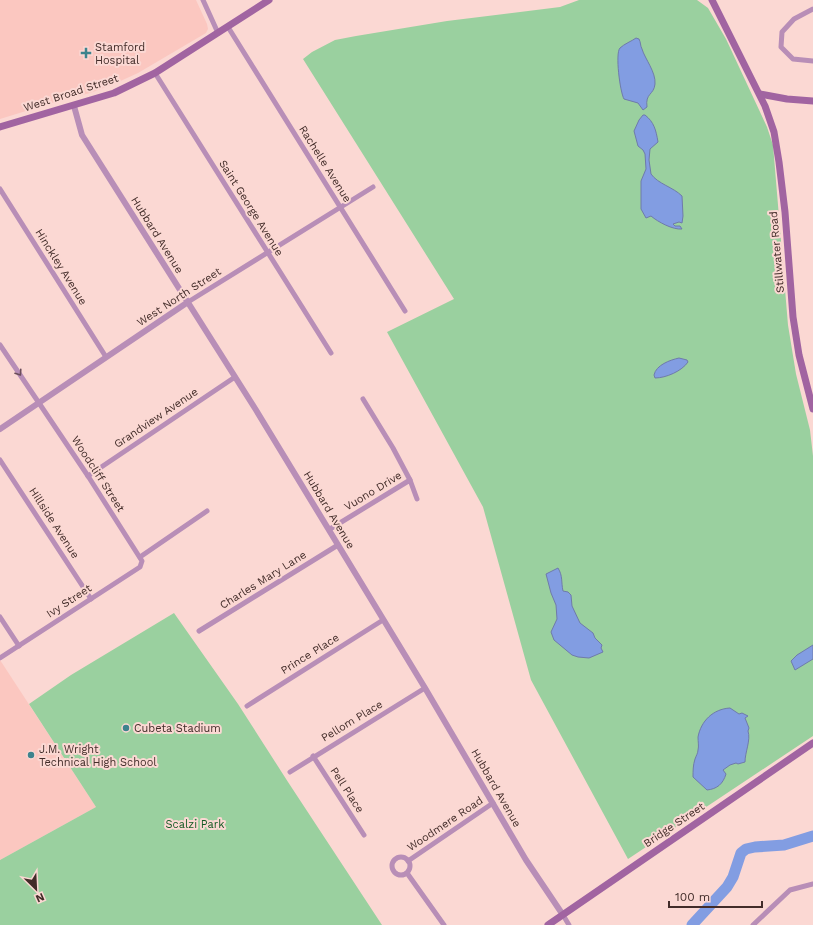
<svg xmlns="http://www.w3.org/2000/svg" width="813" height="925" viewBox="0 0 813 925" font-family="'Work Sans',sans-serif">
	<rect width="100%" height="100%" fill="#fbd8d3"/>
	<g fill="#fbc7c0">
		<polygon points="0,0 196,0 207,24 208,29 206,33 138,73 114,84 90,93 52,103 0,119"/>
		<polygon points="0,660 96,807 0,860"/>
	</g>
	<g fill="#9ad09f">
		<polygon points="579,0 697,0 708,8 726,39 767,127 773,145 788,325 796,374 810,430 813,456 813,736 628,859 531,680 483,507 387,332 454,299 303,59 312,52 335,40 356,36 447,21 560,7"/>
		<polygon points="174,613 238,704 288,782 382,925 0,925 0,860 96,807 29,704 71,675"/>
	</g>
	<g fill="#829de2" stroke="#6f7baa">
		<path d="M636 38 639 39C641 43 640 45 642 49 645 59 656 72 655 84 654 95 645 93 647 107L643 110 638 103 624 99C620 92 615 53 620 48 624 44 632 41 636 38Z"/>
		<path d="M643 115H645C654 122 656 130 658 142L650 149 649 160 651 174C658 184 673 187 682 196L683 216 682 223 679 222 673 224 675 226H680L682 229C673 230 658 222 651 216L646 218 641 209V181L646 169 645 154 643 150 638 146 634 131 639 120Z"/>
		<path d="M679 358 687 360 688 362C682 371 666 378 655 378L654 375C656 365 670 360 679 358Z"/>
		<path d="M558 568C563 576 561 582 563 591L568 592 571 595 572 606 580 623 593 633 595 638 602 645 601 648 603 652 589 658 578 657 572 655 554 640 551 632 557 619 556 605 551 593 546 574Z"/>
		<polygon points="813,645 813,659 795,670 791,661 797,655"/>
		<path d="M730 708 739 714 742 713 748 716 745 718 749 728 748 731C751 740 745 752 745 762L738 764 736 763 730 765 723 770 726 774C723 784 717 789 707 790L693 777C693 771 693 765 695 759 696 756 698 753 698 750 699 746 698 742 698 737 701 721 713 709 730 708Z"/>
	</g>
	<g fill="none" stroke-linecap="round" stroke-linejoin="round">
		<polyline stroke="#829de2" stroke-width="11" points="692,925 727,887 733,877 741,853 746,849 755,847 784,845 813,836"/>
		<g stroke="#b88eb7" stroke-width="5">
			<polyline points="203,0 218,33"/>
			<polyline points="813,9 794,19 782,32 781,47 793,59 813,61"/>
			<polyline points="228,27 405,311"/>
			<polyline points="155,73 331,353"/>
			<polyline points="0,189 106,357"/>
			<polyline points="188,302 373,187"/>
			<polyline points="0,345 88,476 142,561 140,567 0,658"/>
			<polyline points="363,399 393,448 410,480"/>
			<polyline points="0,460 91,599"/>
			<polyline points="88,476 235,377"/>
			<polyline points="330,529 410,480 417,499"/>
			<polyline points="140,557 207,511"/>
			<polyline points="0,617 19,646"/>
			<polyline points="199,631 338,545"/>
			<polyline points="247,706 383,620"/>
			<polyline points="313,756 364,835"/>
			<polyline points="290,772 425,688"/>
			<circle cx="401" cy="866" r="9"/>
			<polyline points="408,861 493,803"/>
			<polyline points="407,873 444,925"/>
			<polyline points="563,915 569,925"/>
			<polyline points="753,925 790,890 813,884"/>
		</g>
		<g stroke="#b88eb7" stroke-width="6">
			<polyline points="74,106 82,135 256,410 425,688 526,860 563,915"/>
			<polyline points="0,429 188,302"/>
		</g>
		<g stroke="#a164a1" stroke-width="7">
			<polyline points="712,0 765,106 774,132 779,162 785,212 793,317 799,355 813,409"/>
			<polyline points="760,94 787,99 813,101"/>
			<polyline points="0,127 114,93 155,73 269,0"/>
			<polyline points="548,925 813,743"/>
		</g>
	</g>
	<defs><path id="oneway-chevron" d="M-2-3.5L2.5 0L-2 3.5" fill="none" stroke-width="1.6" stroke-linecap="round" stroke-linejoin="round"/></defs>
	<use stroke="#6b4e5b" href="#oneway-chevron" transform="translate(19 373) rotate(56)"/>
	<g fill="#3d838d" stroke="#fbd8d3" stroke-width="1.5">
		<path d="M84 47h4v4h4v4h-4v4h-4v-4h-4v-4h4z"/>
		<circle cx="126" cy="728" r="4"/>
		<circle cx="31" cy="755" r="4"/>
	</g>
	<g text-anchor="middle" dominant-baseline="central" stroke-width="4" stroke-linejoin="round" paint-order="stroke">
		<g font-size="11" fill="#422c29" stroke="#fbd8d3" text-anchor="start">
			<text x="95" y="47">Stamford<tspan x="95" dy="13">Hospital</tspan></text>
			<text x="134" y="728">Cubeta Stadium</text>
			<text x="39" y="749">J.M. Wright<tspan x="39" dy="13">Technical High School</tspan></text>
		</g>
		<g font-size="11" fill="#422c29" stroke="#fbd8d3">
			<text transform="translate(71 93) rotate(-18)">West Broad Street</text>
			<text transform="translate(325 164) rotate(58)">Rachelle Avenue</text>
			<text transform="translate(251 208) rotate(58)">Saint George Avenue</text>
			<text transform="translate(157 235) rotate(58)">Hubbard Avenue</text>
			<text transform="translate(777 252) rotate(-95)">Stillwater Road</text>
			<text transform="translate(61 267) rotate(58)">Hinckley Avenue</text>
			<text transform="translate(179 297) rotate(-33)">West North Street</text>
			<text transform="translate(156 418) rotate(-34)">Grandview Avenue</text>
			<text transform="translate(98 474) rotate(57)">Woodcliff Street</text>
			<text transform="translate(373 491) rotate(-31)">Vuono Drive</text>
			<text transform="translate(329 510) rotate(59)">Hubbard Avenue</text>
			<text transform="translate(54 523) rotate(57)">Hillside Avenue</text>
			<text transform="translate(263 580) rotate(-32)">Charles Mary Lane</text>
			<text transform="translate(69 601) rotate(-33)">Ivy Street</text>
			<text transform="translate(310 654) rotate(-32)">Prince Place</text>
			<text transform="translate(352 721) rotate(-31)">Pellom Place</text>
			<text transform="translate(496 788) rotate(60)">Hubbard Avenue</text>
			<text transform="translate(347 790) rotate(57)">Pell Place</text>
			<text transform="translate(445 824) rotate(-34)">Woodmere Road</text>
			<text transform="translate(674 825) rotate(-34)">Bridge Street</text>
		</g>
		<g font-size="11" fill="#155b25" stroke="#fbd8d3">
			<text x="195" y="824">Scalzi Park</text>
		</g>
	</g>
	<g transform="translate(36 889) rotate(156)" stroke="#fbd8d3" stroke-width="3" paint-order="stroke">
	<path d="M0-3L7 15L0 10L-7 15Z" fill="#422c29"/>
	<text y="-6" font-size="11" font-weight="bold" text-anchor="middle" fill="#422c29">N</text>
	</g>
	<path d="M669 901v6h93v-6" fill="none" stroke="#422c29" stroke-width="2"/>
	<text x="675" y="901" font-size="12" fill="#422c29" stroke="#fbd8d3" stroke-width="3" paint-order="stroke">100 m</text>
</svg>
